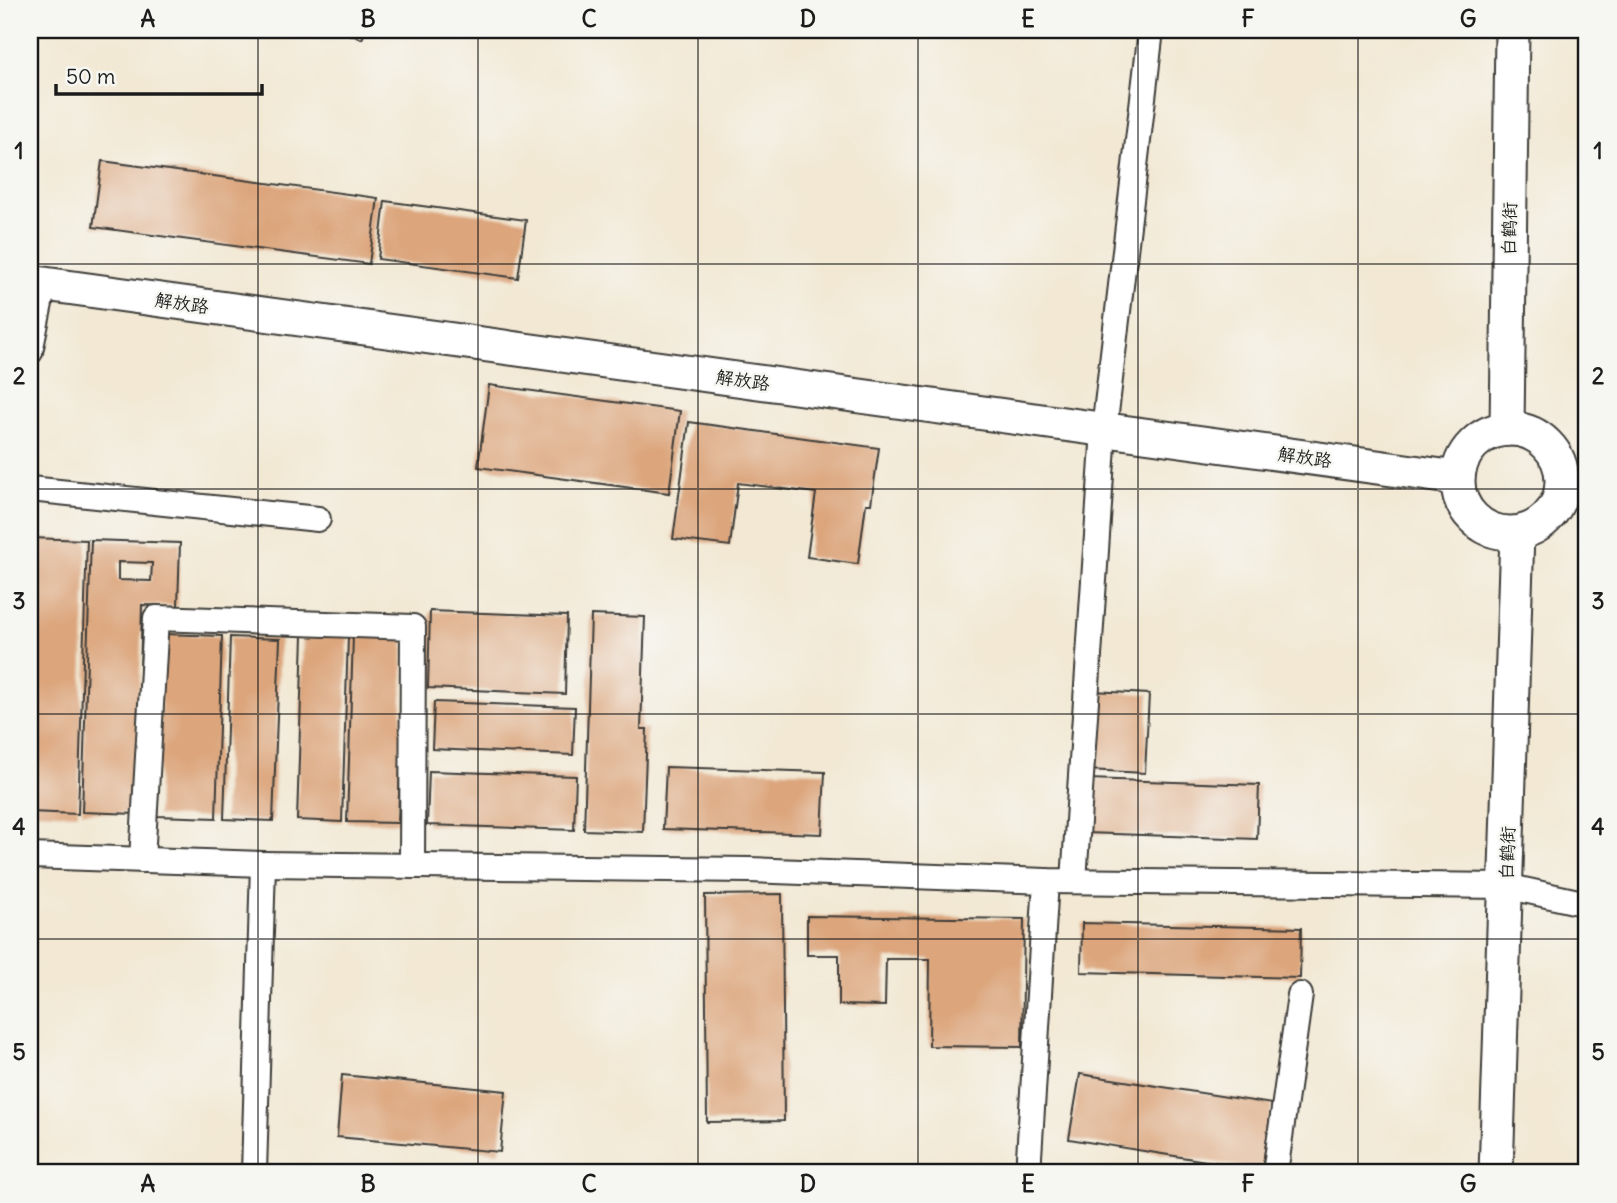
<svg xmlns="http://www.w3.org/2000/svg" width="1617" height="1203" viewBox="0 0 1617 1203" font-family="Delius,'LXGW WenKai TC',sans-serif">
	<rect width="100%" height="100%" fill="#f6f6f2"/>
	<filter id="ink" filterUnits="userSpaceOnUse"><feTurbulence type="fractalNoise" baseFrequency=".0143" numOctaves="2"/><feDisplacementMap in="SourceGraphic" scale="14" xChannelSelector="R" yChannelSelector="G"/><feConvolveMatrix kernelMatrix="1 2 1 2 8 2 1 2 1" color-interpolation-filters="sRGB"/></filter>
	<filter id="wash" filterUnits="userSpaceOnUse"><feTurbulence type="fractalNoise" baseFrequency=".00686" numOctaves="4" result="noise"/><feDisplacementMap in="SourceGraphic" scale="28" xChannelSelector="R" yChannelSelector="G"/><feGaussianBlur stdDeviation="1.57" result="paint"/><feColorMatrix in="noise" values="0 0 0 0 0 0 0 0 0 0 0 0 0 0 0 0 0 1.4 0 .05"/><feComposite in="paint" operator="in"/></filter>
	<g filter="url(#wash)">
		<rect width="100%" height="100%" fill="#f2e8d3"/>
		<g id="blocks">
			<g fill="#dca57c" fill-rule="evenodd">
				<polygon points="339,30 366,30 362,39"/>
				<polygon points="102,161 378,198 369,264 93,227"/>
				<polygon points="385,201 526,220 518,278 378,259"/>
				<polygon points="489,385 680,411 669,493 478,467"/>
				<polygon points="689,422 879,448 871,504 866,504 858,564 807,557 816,493 738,483 730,546 673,539"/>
				<polygon points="30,538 87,540 78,814 30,812"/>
				<path d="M91 540 180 543 178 606 142 605 136 814 82 812ZM118 562 152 563 151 581 118 580Z"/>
				<polygon points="430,611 567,616 565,694 428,688"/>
				<polygon points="591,615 645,617 641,729 647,729 643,832 584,830"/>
				<polygon points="163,634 222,636 216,818 157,816"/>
				<polygon points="303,635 348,636 342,822 297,820"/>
				<polygon points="353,636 404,638 398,823 347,822"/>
				<polygon points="230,637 280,639 273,821 224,819"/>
				<polygon points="1092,691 1149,694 1145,773 1088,770"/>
				<polygon points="434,702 575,707 573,755 432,749"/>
				<polygon points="666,767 825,772 822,834 663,829"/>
				<polygon points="429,771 576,776 574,830 427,825"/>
				<polygon points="1088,779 1259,785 1257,839 1086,833"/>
				<polygon points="782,894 784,1121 707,1122 705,895"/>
				<polygon points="807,916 1024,919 1022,1047 929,1046 930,959 886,959 885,1006 839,1005 839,955 807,955"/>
				<polygon points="1082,923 1301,928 1300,978 1081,972"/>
				<polygon points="1080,1074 1272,1104 1262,1170 1069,1139"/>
				<polygon points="342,1075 506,1091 500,1152 337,1137"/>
			</g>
		</g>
	</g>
	<g filter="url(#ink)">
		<use href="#blocks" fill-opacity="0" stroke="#3c3b37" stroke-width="2"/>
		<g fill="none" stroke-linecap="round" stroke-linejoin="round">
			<defs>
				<g id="street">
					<polyline points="30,352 44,284"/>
					<polyline points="30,489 318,519"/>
					<polyline points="30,856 263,864 749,870 1046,881 1506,886 1587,904"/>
					<polyline points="142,860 156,618 413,627 412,866"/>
					<polyline points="1074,881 1104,430 1151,30"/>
					<polyline points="254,1173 263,864"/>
					<polyline points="1028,1173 1046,881"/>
					<polyline points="1275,1173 1300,995"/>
				</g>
				<g id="secondary">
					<polyline points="30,282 1457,478"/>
					<circle cx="1510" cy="481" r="52"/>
					<polyline points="1507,429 1512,30"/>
					<polyline points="1496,1173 1517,534"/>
				</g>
			</defs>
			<use href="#street" stroke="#3c3b37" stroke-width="28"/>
			<use href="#secondary" stroke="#3c3b37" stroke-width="37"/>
			<use href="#street" stroke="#fff" stroke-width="24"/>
			<use href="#secondary" stroke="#fff" stroke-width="33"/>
		</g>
	</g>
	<path fill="none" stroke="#1c1c1c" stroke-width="2" stroke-opacity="0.55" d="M258 30V1173M478 30V1173M698 30V1173M918 30V1173M1138 30V1173M1358 30V1173M30 264H1587M30 489H1587M30 714H1587M30 939H1587"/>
	<g text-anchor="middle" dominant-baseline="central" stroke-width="5" stroke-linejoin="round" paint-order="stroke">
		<g font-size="18" fill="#1c1c1c" stroke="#f6f6f2">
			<text transform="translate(1509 229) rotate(-89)">白鹤街</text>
			<text transform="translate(182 303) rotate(8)">解放路</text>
			<text transform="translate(743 380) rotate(8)">解放路</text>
			<text transform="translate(1305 457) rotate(8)">解放路</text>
			<text transform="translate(1507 853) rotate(-88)">白鹤街</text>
		</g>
	</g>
	<rect width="1617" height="1203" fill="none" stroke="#f6f6f2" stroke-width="77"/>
	<path d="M56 84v10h206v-10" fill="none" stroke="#1c1c1c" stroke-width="3.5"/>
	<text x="66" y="84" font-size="21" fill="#1c1c1c" stroke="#f6f6f2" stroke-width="5" paint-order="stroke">50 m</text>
	<rect x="38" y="38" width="1540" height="1126" fill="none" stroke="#1c1c1c" stroke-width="2.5"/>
	<g font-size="23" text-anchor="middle" font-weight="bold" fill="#1c1c1c">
		<text x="148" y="27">A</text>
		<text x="368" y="27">B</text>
		<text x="589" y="27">C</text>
		<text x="808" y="27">D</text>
		<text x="1028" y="27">E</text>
		<text x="1248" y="27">F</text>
		<text x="1468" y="27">G</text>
		<text x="19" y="159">1</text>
		<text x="1598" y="159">1</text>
		<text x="19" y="384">2</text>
		<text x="1598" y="384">2</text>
		<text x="19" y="609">3</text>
		<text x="1598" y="609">3</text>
		<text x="19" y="835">4</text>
		<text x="1598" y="835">4</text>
		<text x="19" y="1060">5</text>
		<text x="1598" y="1060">5</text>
		<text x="148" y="1192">A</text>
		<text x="368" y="1192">B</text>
		<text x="589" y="1192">C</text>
		<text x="808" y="1192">D</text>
		<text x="1028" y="1192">E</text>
		<text x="1248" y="1192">F</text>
		<text x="1468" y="1192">G</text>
	</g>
</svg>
